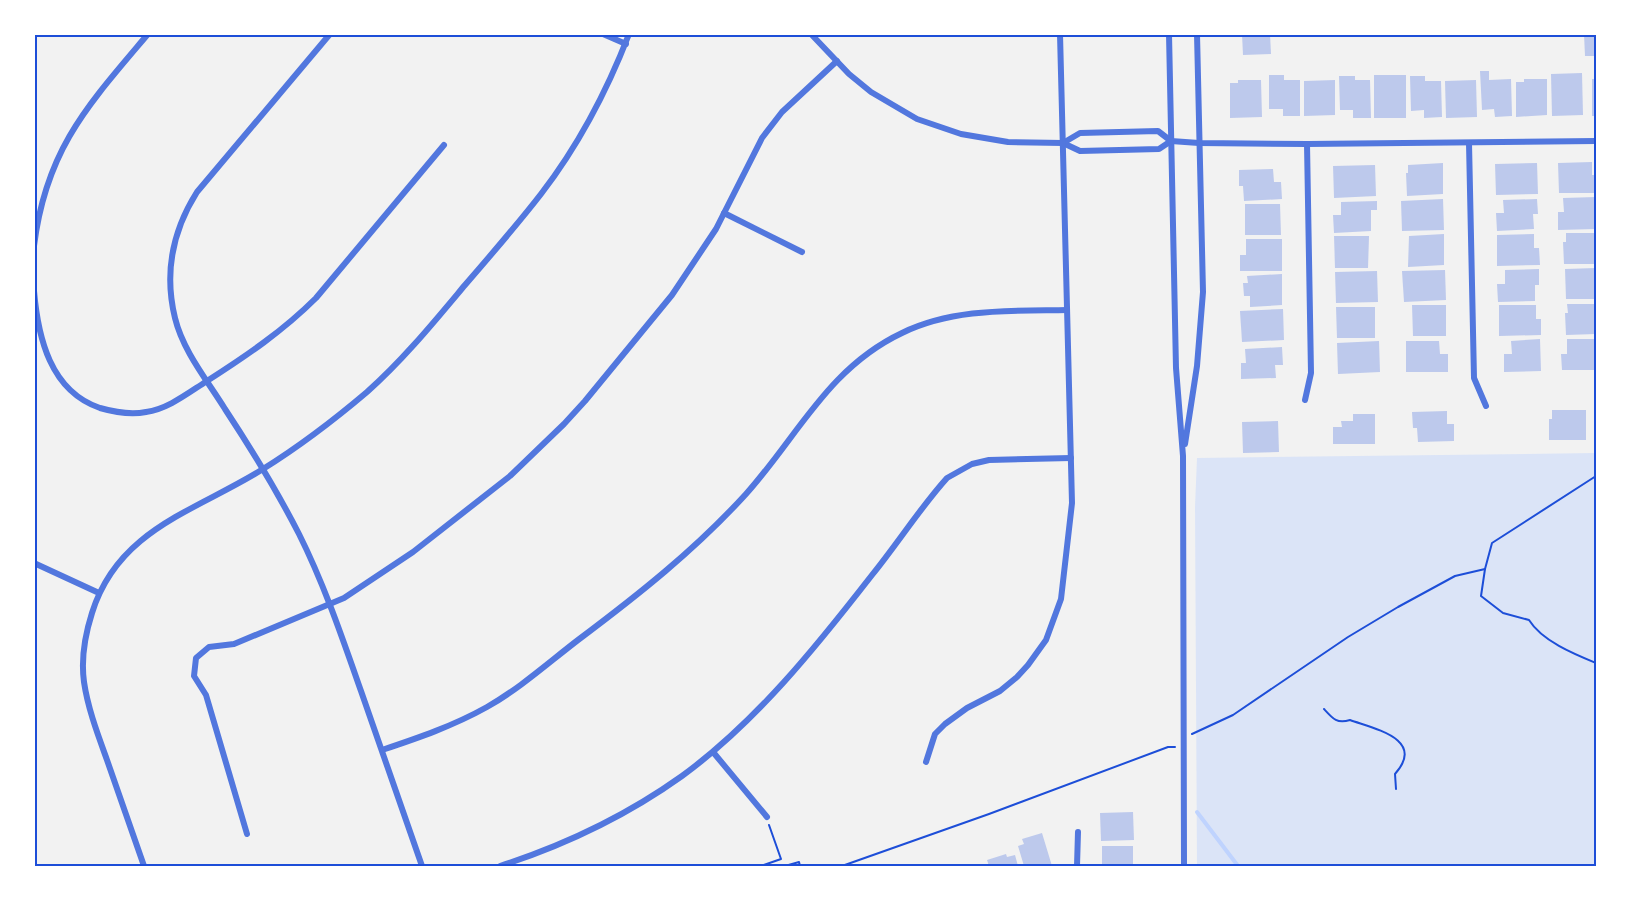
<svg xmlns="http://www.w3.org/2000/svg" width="1631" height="901" viewBox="0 0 1631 901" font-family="'IBM Plex Serif',serif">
	<rect width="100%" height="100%" fill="#f2f2f2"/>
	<polygon fill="#dbe4f7" points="1596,453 1596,866 1197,866 1195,507 1197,458"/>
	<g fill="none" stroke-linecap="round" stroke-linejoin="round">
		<polyline stroke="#bfd3fe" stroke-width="4" points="1197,812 1238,866"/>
	</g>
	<g fill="#bdc9ec">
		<polygon points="1242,34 1270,34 1271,54 1243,55"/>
		<polygon points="1584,34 1596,34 1596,56 1585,56"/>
		<polygon points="1480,71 1489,71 1489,80 1511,79 1512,116 1495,117 1494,109 1482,110"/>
		<polygon points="1582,73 1583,115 1552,116 1551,74"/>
		<polygon points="1269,75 1284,75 1284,80 1300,80 1300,116 1283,116 1283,109 1269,109"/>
		<rect x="1374" y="75" width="32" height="43"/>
		<polygon points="1339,76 1355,76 1355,80 1370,80 1371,118 1353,118 1353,110 1340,110"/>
		<polygon points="1410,76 1425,76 1425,81 1441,81 1442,117 1424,118 1424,110 1411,111"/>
		<polygon points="1524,79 1547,79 1547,115 1516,117 1516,82 1524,82"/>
		<rect x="1592" y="79" width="4" height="37"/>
		<polygon points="1238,80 1261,80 1262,117 1230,118 1230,83 1238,83"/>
		<polygon points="1335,80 1335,115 1304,116 1304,81"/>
		<polygon points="1476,80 1477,117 1446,118 1445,81"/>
		<polygon points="1592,162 1592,175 1596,175 1596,193 1559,193 1558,163"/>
		<polygon points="1443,163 1443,194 1407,196 1406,173 1408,173 1408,165"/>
		<polygon points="1537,163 1538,194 1496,195 1495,164"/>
		<polygon points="1375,165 1376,196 1334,198 1333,166"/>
		<polygon points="1273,169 1274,182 1281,182 1282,199 1244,201 1243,186 1239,186 1239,170"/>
		<polygon points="1596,197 1596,229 1558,230 1558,212 1564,212 1563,198"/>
		<polygon points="1443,199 1444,230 1402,231 1401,201"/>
		<polygon points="1537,199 1538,214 1533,214 1534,229 1497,231 1496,213 1504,213 1503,200"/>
		<polygon points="1377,201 1377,210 1371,210 1371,231 1334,233 1333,215 1341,215 1341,202"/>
		<polygon points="1245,204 1280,204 1281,235 1245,235"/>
		<polygon points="1566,233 1596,233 1596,264 1564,264 1563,242 1566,242"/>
		<polygon points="1444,234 1444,265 1408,267 1409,236"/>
		<polygon points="1534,234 1534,248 1539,248 1540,265 1497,266 1497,235"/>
		<polygon points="1334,236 1369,236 1368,268 1335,268"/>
		<polygon points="1246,239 1282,239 1282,271 1240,271 1240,255 1246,255"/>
		<polygon points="1596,268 1596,299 1566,299 1565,269"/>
		<polygon points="1539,269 1539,285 1535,285 1535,301 1498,302 1497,284 1505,284 1505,270"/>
		<polygon points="1445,270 1446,300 1404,302 1402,271"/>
		<polygon points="1377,271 1378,302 1336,303 1335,272"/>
		<polygon points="1282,274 1282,305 1250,307 1250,296 1244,296 1243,283 1248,283 1247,276"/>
		<polygon points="1567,304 1596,304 1596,334 1566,335 1565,313 1568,313"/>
		<polygon points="1412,305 1446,305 1446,336 1413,336"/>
		<polygon points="1499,305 1536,305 1536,319 1541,319 1541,335 1499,336"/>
		<polygon points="1336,307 1375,307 1375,338 1337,338"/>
		<polygon points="1283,309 1284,340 1242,342 1240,311"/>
		<polygon points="1540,339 1541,371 1504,372 1504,354 1512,354 1511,341"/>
		<polygon points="1567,339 1596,339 1596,370 1562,370 1561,354 1567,354"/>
		<polygon points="1379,341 1380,372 1338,374 1337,343"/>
		<polygon points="1406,341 1439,341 1440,354 1448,354 1448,372 1406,372"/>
		<polygon points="1282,347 1283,365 1275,365 1276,378 1241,379 1241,363 1246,363 1245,349"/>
		<polygon points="1552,410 1586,410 1586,440 1549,440 1549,419 1552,419"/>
		<polygon points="1447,411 1447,424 1454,424 1454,441 1418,442 1417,428 1413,428 1412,412"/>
		<polygon points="1353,414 1375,414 1375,444 1333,444 1333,427 1342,427 1341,421 1353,421"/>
		<polygon points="1278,421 1279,452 1243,453 1242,422"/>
		<polygon points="1133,812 1134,840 1101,841 1100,813"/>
		<polygon points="1042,833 1052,866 1024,866 1018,846 1024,844 1022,839"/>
		<rect x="1102" y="846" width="31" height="20"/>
		<polygon points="1006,854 1007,857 1015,855 1018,866 989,866 987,860"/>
	</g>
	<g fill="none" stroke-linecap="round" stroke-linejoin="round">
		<g stroke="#1d4ed8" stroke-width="2">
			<path d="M1596 476 1492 543 1485 569 1481 596 1503 613 1529 620C1542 641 1574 654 1596 663"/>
			<path d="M1324 709C1333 719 1337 724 1350 720 1375 729 1426 739 1395 774L1396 789"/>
			<polyline points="1192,734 1233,715 1348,637 1398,607 1455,576 1485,569"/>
			<polyline points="761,866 781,859 769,825"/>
			<polyline points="785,866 799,862 800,866"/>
			<polyline points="842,866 989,814 1168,747 1175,747"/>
		</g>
		<g stroke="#5277de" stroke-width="6">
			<path d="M330 34 197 192C173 230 164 273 175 318 183 351 207 380 225 409 252 450 277 491 299 534 324 584 342 637 361 691 381 749 402 808 422 866"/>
			<polyline points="603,34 626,44"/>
			<polyline points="811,34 849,74 871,92 917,119 961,134 1008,142 1063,143 1080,151 1159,149 1171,141"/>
			<polyline points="1169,34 1176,368 1183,456 1184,866"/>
			<polyline points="1063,143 1080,133 1158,131 1171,141 1199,143 1307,144 1596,141"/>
			<polyline points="1469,143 1474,378 1486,406"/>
			<polyline points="724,213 802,252"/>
			<path d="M34 246C46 149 88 105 148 34"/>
			<path d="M34 291C38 337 50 391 100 408 114 412 131 415 146 412 168 409 188 393 207 381 246 356 283 331 316 298L444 145"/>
			<polyline points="1305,400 1311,373 1307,144"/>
			<polyline points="1185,444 1197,366 1203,292 1197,34"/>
			<polyline points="34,563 99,593"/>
			<path d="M382 750C418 738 453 726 487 707 519 689 548 663 578 640 638 595 695 550 746 494 798 436 828 368 902 333 953 308 1012 311 1067 310"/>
			<polyline points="713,752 767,817"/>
			<polyline points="926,762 935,734 945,724 967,708 1000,691 1017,677 1028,665 1046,640 1061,599 1072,503 1060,34"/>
			<polyline points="247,834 206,695 194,676 196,658 209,647 234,644 344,598 413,552 510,476 564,424 585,401 672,295 716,229 762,138 782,112 837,61"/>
			<path d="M144 866C132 831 119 795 107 760 98 735 88 709 84 682 81 660 85 635 92 613 118 529 196 511 263 469 300 446 334 420 367 392 403 360 434 322 465 285 491 255 517 225 541 194 578 146 607 91 629 34"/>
			<path d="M500 866C565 845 626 816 682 776 756 722 816 647 872 575 898 543 920 508 947 478L972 464 989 460 1071 458"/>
			<polyline points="1077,866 1078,832"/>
		</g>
	</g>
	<rect width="1631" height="901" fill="none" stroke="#ffffff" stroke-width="72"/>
	<rect x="36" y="36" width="1559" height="829" fill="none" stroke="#1d4ed8" stroke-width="2"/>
</svg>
